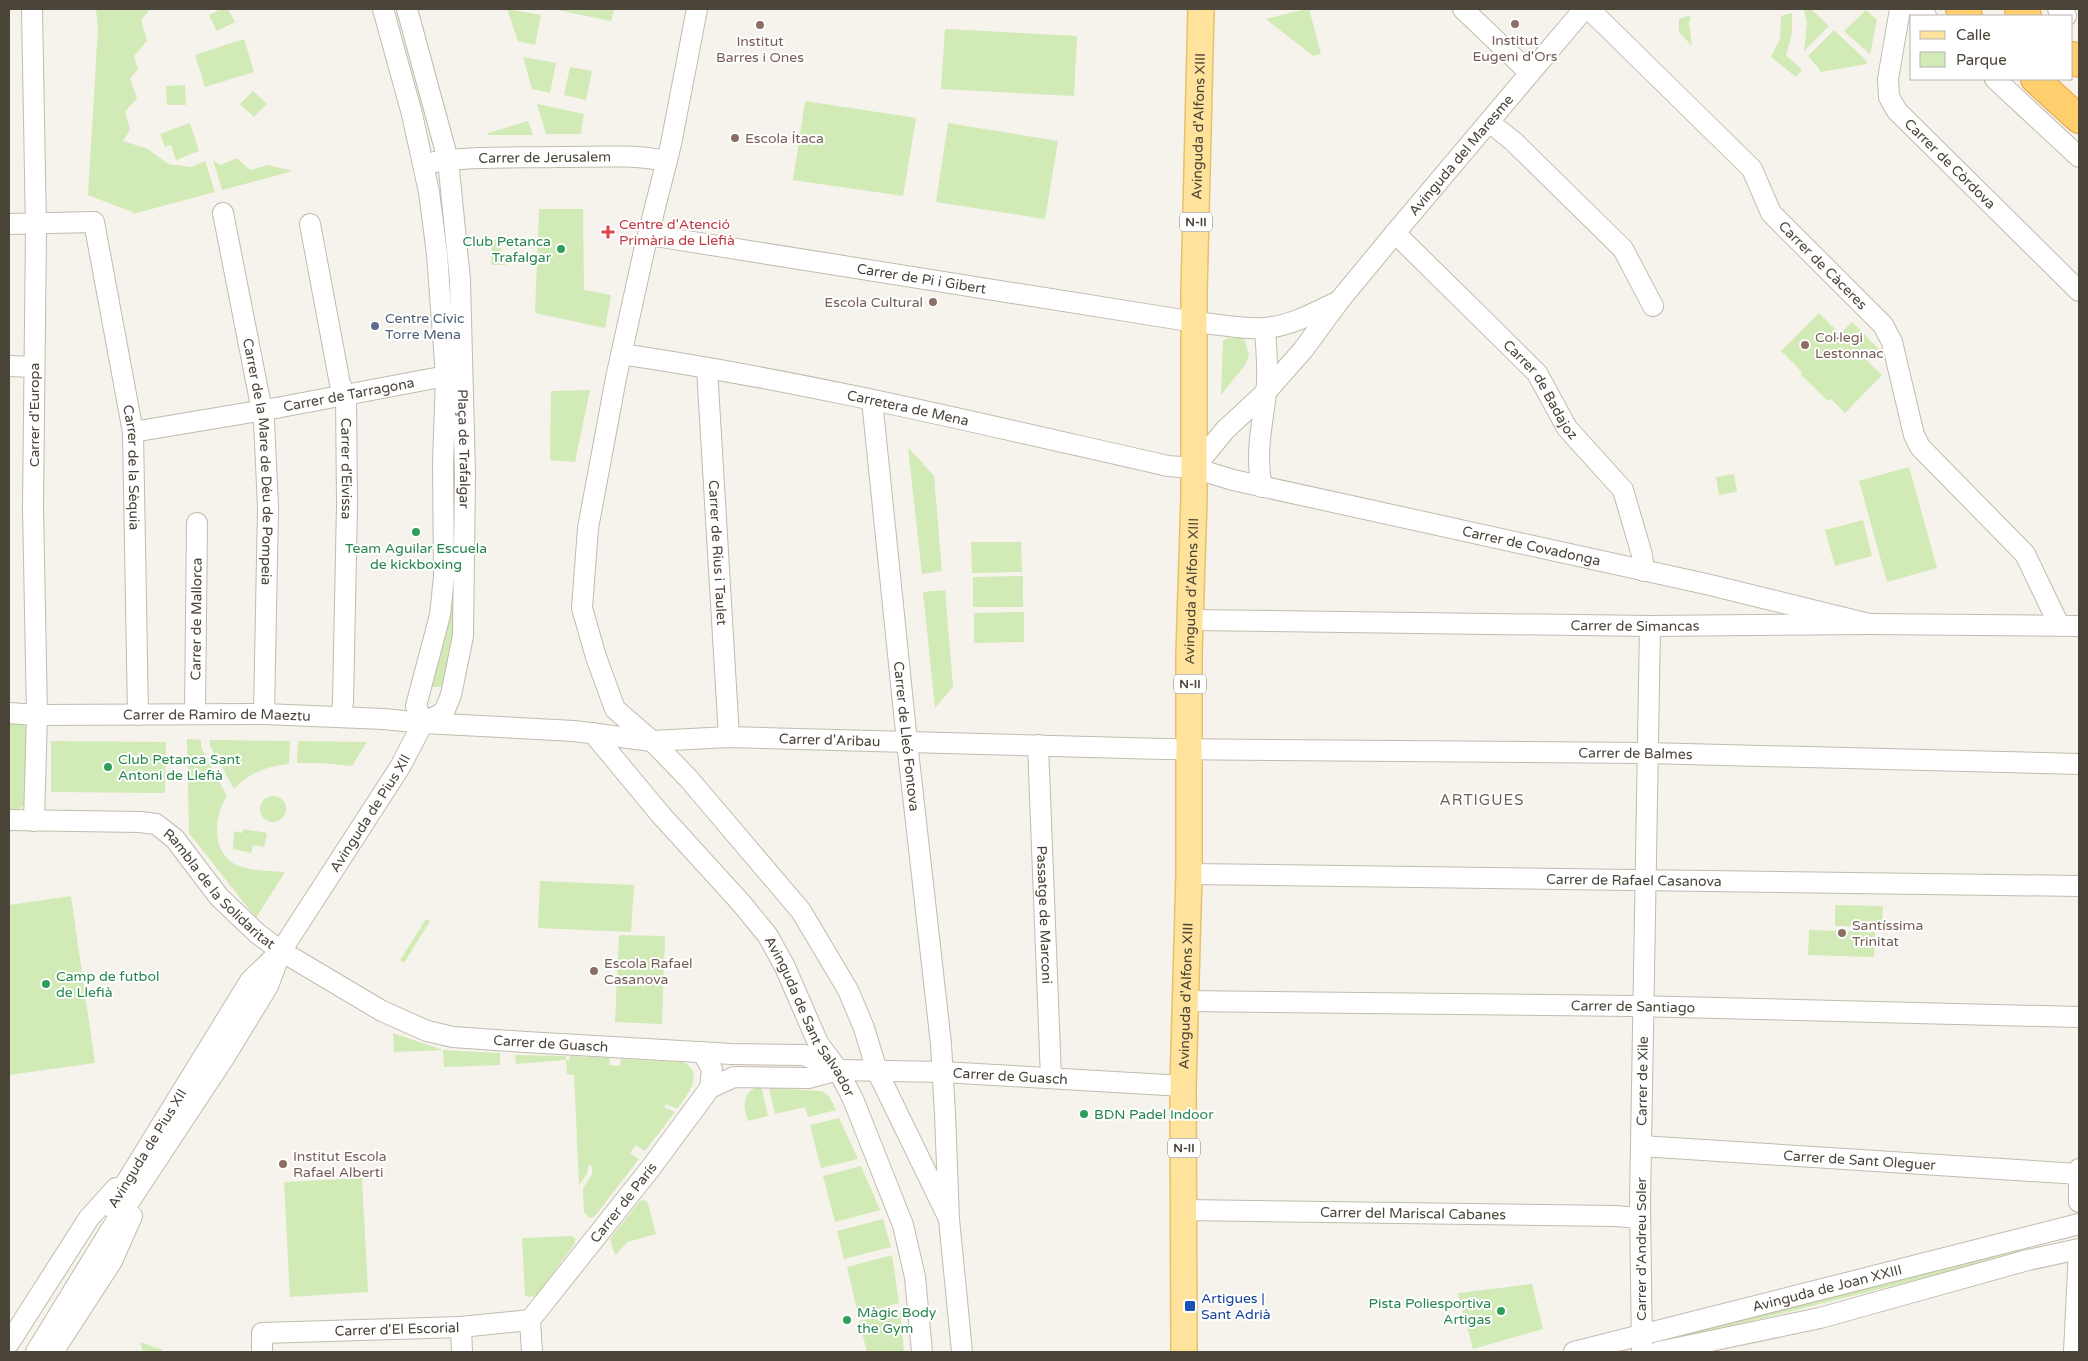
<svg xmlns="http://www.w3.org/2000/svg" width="2088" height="1361" viewBox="0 0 2088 1361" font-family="'Varela Round',sans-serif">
	<rect width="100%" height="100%" fill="#f6f3ec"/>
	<g fill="#d2eab5">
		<polygon points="96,9 148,9 149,11 141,20 147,41 134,56 138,69 130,79 137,98 125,112 130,129 123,141 148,149 168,164 191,167 205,161 215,192 133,214 132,212 88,195 98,28"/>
		<polygon points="221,9 228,9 235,22 217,31 209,15"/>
		<polygon points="507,9 541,15 535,45 518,41"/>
		<polygon points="552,9 614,9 611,21"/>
		<polygon points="1306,9 1309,9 1321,54 1313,56 1266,19"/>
		<polygon points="1804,9 1811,9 1829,26 1804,51 1807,24"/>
		<polygon points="1866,10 1877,20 1870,54 1844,31"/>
		<polygon points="1792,13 1792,34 1786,55 1802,70 1796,77 1771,57 1780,39 1781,16"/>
		<polygon points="1688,16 1691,17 1689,24 1692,46 1679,32 1679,19"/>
		<polygon points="945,29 1077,36 1074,96 941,89"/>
		<polygon points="1834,30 1866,60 1867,64 1820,72 1819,69 1808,56"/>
		<polygon points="244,39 254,72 205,87 195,55"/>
		<polygon points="523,57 556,63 550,93 532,89"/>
		<polygon points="570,67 592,71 586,100 564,95"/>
		<polygon points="185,85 186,105 167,105 166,86"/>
		<polygon points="253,91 267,104 254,117 240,104"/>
		<polygon points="805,101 916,118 903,196 793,180"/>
		<polygon points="537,104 584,114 581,134 546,134"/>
		<polygon points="528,121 533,135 488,135 488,133"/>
		<polygon points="190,123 199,151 176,160 171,145 165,147 160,134"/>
		<polygon points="948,123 1058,141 1045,219 936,202"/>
		<polygon points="237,158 250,170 268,165 293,171 222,190 213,160 220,165"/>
		<polygon points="539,209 583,209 584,290 611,295 605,328 535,313"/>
		<polygon points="492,240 498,240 506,265 491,265"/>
		<polygon points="1819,313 1840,334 1852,322 1879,349 1867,361 1882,375 1845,413 1831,399 1828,401 1800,374 1802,372 1781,351"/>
		<polygon points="1227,338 1244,338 1249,355 1245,365 1221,395 1223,341"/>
		<polygon points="590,390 575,462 550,460 551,391"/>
		<polygon points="908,447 934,476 942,571 922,574"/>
		<polygon points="1909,467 1937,568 1887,582 1859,481"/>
		<polygon points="1734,474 1737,492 1719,495 1716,477"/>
		<polygon points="458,478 454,642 443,687 427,687 451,479"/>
		<polygon points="1863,520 1872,556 1835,566 1825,530"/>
		<polygon points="971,542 1021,542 1022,572 972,573"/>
		<polygon points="1023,576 1023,607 973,607 973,577"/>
		<polygon points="945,590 953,687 935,708 923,592"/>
		<polygon points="1024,612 1024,642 974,643 974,613"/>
		<path d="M9 720 24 723 26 728 25 802C21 810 18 811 9 811Z"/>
		<path d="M187 739 201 740V747L227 796C213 817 211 855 239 866 253 871 271 871 285 872L256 918 189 833Z"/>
		<path d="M210 740 290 741 289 764C267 766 249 773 234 789L210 746Z"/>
		<polygon points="51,741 166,742 165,793 51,792"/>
		<polygon points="298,741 367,742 352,766 321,763 297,763"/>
		<circle cx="273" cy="809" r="13"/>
		<polygon points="243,829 267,833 264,847 253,845 251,853 233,849 234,831 242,833"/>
		<polygon points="540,881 634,885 631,932 538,928"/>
		<polygon points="71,896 95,1063 9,1075 9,905"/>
		<polygon points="1835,905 1883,906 1882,927 1835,926"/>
		<polygon points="426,919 430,921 404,963 400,960"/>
		<polygon points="1809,930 1875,932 1874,957 1808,955"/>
		<polygon points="619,935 665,936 662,1024 615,1022"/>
		<polygon points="393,1033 443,1050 500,1053 500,1065 444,1067 443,1050 394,1052"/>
		<path d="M515 1055 566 1056V1060H569L570 1056 610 1058 609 1065 620 1066 621 1059 683 1062C706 1074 687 1095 677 1109L666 1104 664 1107 675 1112 645 1151 636 1145 630 1153 639 1159 594 1217 589 1218 584 1212 583 1188 592 1174V1166L589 1164 587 1174 579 1185 574 1075 567 1074 566 1060 516 1064Z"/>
		<path d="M755 1088H761L762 1090 768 1116 748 1121C744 1108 741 1096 755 1088Z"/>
		<polygon points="769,1088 822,1091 829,1096 836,1110 808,1117 805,1107 775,1114"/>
		<polygon points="839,1118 858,1159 821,1168 810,1125"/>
		<polygon points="861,1166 880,1210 835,1222 823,1176"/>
		<polygon points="362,1178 368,1292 290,1297 284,1182"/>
		<polygon points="645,1200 648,1204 656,1234 628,1242 615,1255 610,1239 640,1201"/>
		<polygon points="883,1219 891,1247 844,1259 837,1231"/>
		<polygon points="571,1236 575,1238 575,1243 536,1296 529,1297 525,1295 522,1238"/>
		<polygon points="2017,1247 2020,1249 2019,1254 1684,1338 1680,1336 1680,1333"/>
		<polygon points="892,1255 899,1303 858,1314 847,1267"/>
		<polygon points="1532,1284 1543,1329 1473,1349 1458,1293"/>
		<polygon points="900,1311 904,1352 867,1352 859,1321"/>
		<polygon points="140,1342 163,1350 161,1352 143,1352"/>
	</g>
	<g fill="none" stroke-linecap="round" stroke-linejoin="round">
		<defs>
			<g id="minor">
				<polyline points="32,9 36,230 33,507 37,715 34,821"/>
				<polyline points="383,9 412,114 429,192 437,254 446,376 443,463 444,577 440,615 416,706 423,723"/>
				<path id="s1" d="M407 9 448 160 460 280 465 474 463 636 451 695 444 712 423 723"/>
				<polyline points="697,9 671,144 644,251 616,378 588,528 582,608 596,657 615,709 652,741 688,778 801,911 848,990 864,1028 877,1071 949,1219"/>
				<polyline points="1463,9 1530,73"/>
				<path id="s2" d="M1589 9 1752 169 1771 213 1883 325 1892 342 1914 435 1920 447 2025 554 2059 625"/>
				<path id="s3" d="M1900 9 1888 79 1889 97 1897 111 2079 291"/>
				<polyline points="1918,9 1926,16"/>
				<polyline points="2058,9 2066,16"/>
				<polyline points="1995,79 2079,157"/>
				<polyline points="1489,122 1513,141 1623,249 1653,306"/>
				<path id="s4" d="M435 162C475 156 516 158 557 157 593 157 631 154 667 161"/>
				<path id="s5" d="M223 213 264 421 268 507 264 714"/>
				<path id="s6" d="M9 224 94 222 133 432 138 715"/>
				<path id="s7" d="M310 224 340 384 346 395 347 505 343 702 341 717"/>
				<path id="s8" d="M1395 233 1537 373 1567 428 1623 490 1642 555 1644 571"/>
				<path id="s9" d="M649 235 1195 322C1217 324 1242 330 1265 328 1291 326 1316 312 1339 301"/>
				<path id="s10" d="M621 354C805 381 986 425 1168 466L1194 468 1233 480 1706 584 1869 624"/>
				<polyline points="9,366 34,367"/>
				<path id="s11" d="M707 368 729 737"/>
				<path id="s12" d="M872 400 907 742 941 1044 945 1114 949 1219 962 1352"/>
				<path id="s13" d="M133 432 276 408 446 376"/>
				<path id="s14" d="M1194 468 1225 430 1266 392 1303 350 1339 301 1395 233 1584 9"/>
				<path d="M1262 487C1255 455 1262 426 1266 394 1269 373 1266 349 1265 328"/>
				<path id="s15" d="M1191 620 1650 626 1869 624 2079 626"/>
				<path id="s16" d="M9 713 37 715 264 714 384 719 423 723 574 731 652 741 729 737 1163 749 1647 753 2079 764"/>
				<path id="s17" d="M195 714 197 523"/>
				<path id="s18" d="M593 733 661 815 742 904 768 936 785 967 818 1043 838 1070 853 1099 903 1225 915 1277 922 1352"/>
				<path id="s19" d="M1038 745 1051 1078"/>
				<path id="s20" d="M9 820 140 822 156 824 175 839 219 897 258 934 281 951 382 1011 427 1031 453 1037 526 1042 732 1054 804 1055 838 1070"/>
				<path id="s21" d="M1189 874 2079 886"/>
				<path id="s22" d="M1185 1001 1634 1006 2079 1017"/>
				<path id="s23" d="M710 1088 734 1077 808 1078 838 1070 943 1072 1183 1086"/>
				<path id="s24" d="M1641 1146 2079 1174"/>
				<polyline points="2079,1169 2079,1202"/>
				<path id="s25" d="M111 1207 250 981 281 951"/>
				<path id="s26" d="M1185 1210 1615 1216 1640 1218"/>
				<polyline points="461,1327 462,1352"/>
				<polyline points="9,1343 89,1218 116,1188"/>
				<path id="s27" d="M36 1352 110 1231 224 1058 268 986 281 951 400 767 423 723"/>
				<polyline points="53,1352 112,1261 132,1216"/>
				<path id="s28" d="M262 1352V1333L461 1327 530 1320"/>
				<path id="s29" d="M532 1352 530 1320 650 1169 710 1088 712 1069 702 1052"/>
				<path id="s30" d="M1574 1352 2079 1224"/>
				<path id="s31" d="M1642 1352 1640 1203 1650 626"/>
				<polyline points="1658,1352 1820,1318 2028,1260 2079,1249"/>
				<polyline points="2074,1352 2079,1250"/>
			</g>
			<g id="major">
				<path id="s32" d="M1184 1352 1183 1086 1189 874V654L1194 498V293L1201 9"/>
			</g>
			<g id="highway">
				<polyline points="1960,9 1968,16"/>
				<polyline points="2019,9 2027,16"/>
				<polyline points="2072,56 2079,63"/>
				<polyline points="2035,79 2079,119"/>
			</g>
		</defs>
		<use href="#minor" stroke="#c2bbae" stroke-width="22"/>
		<use href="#major" stroke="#e6c16a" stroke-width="28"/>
		<use href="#highway" stroke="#e0a43c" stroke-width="30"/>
		<use href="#minor" stroke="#fff" stroke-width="20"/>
		<use href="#major" stroke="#ffe39c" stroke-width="25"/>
		<use href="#highway" stroke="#ffcf6e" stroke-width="28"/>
	</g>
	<g fill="#8d6e63" stroke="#fff" stroke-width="2">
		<circle cx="1515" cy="24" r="5"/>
		<circle cx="760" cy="25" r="5"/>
		<circle cx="735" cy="138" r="5"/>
		<circle cx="933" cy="302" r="5"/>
		<circle cx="1805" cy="345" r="5"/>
		<circle cx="1842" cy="933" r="5"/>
		<circle cx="594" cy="971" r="5"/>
		<circle cx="283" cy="1164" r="5"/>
	</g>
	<path fill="#e0444e" stroke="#fff" stroke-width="2" d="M605.5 224.5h5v5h5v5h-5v5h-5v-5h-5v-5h5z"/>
	<g fill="#2e9e5b" stroke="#fff" stroke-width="2">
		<circle cx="561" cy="249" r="5"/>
		<circle cx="416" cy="532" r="5"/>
		<circle cx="108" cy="767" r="5"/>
		<circle cx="46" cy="984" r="5"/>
		<circle cx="1084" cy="1114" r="5"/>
		<circle cx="1501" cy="1311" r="5"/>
		<circle cx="847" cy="1320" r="5"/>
	</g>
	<circle fill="#5c6f8a" stroke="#fff" stroke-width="2" cx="375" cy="326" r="5"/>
	<rect fill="#1a4fb4" stroke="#fff" stroke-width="2" x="1184" y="1300" width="12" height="12" rx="2.5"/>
	<g text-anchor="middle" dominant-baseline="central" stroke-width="4" stroke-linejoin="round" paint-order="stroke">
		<g fill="#fff" stroke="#817c74" stroke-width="1">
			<rect x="1180" y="212.5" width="32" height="19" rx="4"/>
			<rect x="1174" y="674.5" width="32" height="19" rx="4"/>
			<rect x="1168" y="1138.5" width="32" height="19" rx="4"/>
		</g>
		<g font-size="12" font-weight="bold" fill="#4b4439">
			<text x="1196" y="222">N-II</text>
			<text x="1190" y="684">N-II</text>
			<text x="1184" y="1148">N-II</text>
		</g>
		<g font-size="14" fill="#785e54" stroke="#fff" text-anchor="start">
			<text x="1515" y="40" text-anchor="middle">Institut<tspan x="1515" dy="16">Eugeni d'Ors</tspan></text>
			<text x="760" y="41" text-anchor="middle">Institut<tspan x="760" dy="16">Barres i Ones</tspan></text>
			<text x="745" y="138">Escola Ítaca</text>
			<text x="923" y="302" text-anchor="end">Escola Cultural</text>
			<text x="1815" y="337">Col·legi<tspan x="1815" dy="16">Lestonnac</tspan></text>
			<text x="1852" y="925">Santíssima<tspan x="1852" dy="16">Trinitat</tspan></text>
			<text x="604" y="963">Escola Rafael<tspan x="604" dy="16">Casanova</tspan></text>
			<text x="293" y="1156">Institut Escola<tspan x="293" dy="16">Rafael Alberti</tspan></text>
		</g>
		<g font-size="14" fill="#4b4439" stroke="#fff">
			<text stroke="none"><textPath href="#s32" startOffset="1226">Avinguda d'Alfons XIII</textPath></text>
			<text stroke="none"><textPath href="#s14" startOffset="412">Avinguda del Maresme</textPath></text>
			<text stroke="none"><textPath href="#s4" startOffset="110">Carrer de Jerusalem</textPath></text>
			<text stroke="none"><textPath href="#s3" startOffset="180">Carrer de Còrdova</textPath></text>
			<text stroke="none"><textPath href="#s2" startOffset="350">Carrer de Càceres</textPath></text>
			<text stroke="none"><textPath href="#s9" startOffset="276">Carrer de Pi i Gibert</textPath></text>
			<text stroke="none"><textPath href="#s8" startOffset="215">Carrer de Badajoz</textPath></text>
			<text stroke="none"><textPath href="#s13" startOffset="219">Carrer de Tarragona</textPath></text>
			<text stroke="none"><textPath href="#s10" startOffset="292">Carretera de Mena</textPath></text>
			<text transform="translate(34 415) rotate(-90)">Carrer d'Europa</text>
			<text stroke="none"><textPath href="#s1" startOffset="446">Plaça de Trafalgar</textPath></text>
			<text stroke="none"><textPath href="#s5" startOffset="252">Carrer de la Mare de Déu de Pompeia</textPath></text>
			<text stroke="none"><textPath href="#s6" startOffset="334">Carrer de la Sèquia</textPath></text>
			<text stroke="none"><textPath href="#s7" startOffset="249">Carrer d'Eivissa</textPath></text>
			<text stroke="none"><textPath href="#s10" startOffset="931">Carrer de Covadonga</textPath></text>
			<text stroke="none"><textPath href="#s11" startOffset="185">Carrer de Rius i Taulet</textPath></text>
			<text stroke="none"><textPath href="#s32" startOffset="761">Avinguda d'Alfons XIII</textPath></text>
			<text stroke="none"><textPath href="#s17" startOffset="95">Carrer de Mallorca</textPath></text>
			<text stroke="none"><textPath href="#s15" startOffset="444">Carrer de Simancas</textPath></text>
			<text stroke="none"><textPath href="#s16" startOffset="208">Carrer de Ramiro de Maeztu</textPath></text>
			<text stroke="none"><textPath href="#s12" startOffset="338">Carrer de Lleó Fontova</textPath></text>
			<text stroke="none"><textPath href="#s16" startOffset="822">Carrer d'Aribau</textPath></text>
			<text stroke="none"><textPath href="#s16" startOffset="1628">Carrer de Balmes</textPath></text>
			<text stroke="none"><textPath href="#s27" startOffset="635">Avinguda de Pius XII</textPath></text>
			<text stroke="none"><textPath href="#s21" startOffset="445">Carrer de Rafael Casanova</textPath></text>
			<text stroke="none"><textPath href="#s20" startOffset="238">Rambla de la Solidaritat</textPath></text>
			<text stroke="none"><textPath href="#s19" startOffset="170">Passatge de Marconi</textPath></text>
			<text stroke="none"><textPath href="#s32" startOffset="356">Avinguda d'Alfons XIII</textPath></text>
			<text stroke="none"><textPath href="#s22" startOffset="448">Carrer de Santiago</textPath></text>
			<text stroke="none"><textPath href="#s18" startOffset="359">Avinguda de Sant Salvador</textPath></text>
			<text stroke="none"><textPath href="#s20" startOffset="618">Carrer de Guasch</textPath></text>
			<text stroke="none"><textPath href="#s23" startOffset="304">Carrer de Guasch</textPath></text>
			<text stroke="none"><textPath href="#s31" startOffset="271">Carrer de Xile</textPath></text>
			<text stroke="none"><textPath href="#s25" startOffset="69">Avinguda de Pius XII</textPath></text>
			<text stroke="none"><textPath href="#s24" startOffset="219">Carrer de Sant Oleguer</textPath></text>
			<text stroke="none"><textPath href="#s29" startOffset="182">Carrer de París</textPath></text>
			<text stroke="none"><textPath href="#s26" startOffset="228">Carrer del Mariscal Cabanes</textPath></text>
			<text transform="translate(1641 1249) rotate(-90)">Carrer d'Andreu Soler</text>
			<text stroke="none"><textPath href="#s30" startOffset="261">Avinguda de Joan XXIII</textPath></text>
			<text stroke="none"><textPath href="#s28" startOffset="154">Carrer d'El Escorial</textPath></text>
		</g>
		<g font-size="14" fill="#be3a42" stroke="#fff" text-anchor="start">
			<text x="619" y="224">Centre d'Atenció<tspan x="619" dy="16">Primària de Llefià</tspan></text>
		</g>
		<g font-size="14" fill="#27864d" stroke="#fff" text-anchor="start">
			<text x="551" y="241" text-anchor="end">Club Petanca<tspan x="551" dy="16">Trafalgar</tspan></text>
			<text x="416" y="548" text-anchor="middle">Team Aguilar Escuela<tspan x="416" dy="16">de kickboxing</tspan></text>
			<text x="118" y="759">Club Petanca Sant<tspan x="118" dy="16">Antoni de Llefià</tspan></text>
			<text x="56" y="976">Camp de futbol<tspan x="56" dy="16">de Llefià</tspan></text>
			<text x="1094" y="1114">BDN Padel Indoor</text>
			<text x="1491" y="1303" text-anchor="end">Pista Poliesportiva<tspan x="1491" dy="16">Artigas</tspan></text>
			<text x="857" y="1312">Màgic Body<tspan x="857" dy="16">the Gym</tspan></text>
		</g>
		<g font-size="14" fill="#4e5e75" stroke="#fff" text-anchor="start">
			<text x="385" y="318">Centre Cívic<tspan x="385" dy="16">Torre Mena</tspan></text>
		</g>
		<g font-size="14" fill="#164399" stroke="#fff" text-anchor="start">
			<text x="1201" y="1298">Artigues |<tspan x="1201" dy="16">Sant Adrià</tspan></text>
		</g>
		<g font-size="15" letter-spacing="1" fill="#6e6250" stroke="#fff">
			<text x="1482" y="800">ARTIGUES</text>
		</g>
	</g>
	<rect width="2088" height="1361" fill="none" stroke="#4b4439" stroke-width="20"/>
	<rect x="1910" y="15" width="162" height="65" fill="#ffffff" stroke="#b7b4b0"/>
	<rect x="1920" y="31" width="25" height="8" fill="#ffe39c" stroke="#b7b4b0"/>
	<text x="1956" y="40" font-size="15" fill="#4b4439">Calle</text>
	<rect x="1920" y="52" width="25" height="15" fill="#d2eab5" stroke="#b7b4b0"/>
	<text x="1956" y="65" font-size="15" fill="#4b4439">Parque</text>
</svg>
